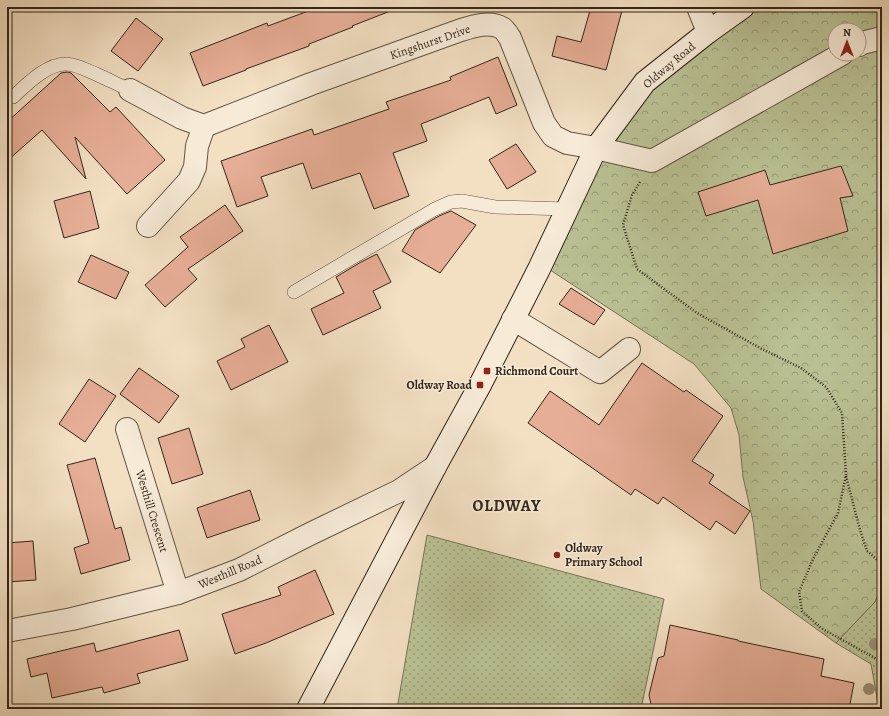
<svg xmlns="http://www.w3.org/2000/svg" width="889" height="716" viewBox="0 0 889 716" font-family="Alegreya,serif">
	<defs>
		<pattern id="forest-crowns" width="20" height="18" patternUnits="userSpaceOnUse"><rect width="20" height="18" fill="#bac295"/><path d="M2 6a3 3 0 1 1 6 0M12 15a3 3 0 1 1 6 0" fill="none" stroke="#989d79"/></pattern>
		<pattern id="park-dots" width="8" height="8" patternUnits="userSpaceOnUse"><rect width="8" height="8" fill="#bac295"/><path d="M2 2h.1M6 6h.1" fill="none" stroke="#989d79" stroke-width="1.8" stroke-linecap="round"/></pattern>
	</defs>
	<rect width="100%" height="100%" fill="#f3e0c3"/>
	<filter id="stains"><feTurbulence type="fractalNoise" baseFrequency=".005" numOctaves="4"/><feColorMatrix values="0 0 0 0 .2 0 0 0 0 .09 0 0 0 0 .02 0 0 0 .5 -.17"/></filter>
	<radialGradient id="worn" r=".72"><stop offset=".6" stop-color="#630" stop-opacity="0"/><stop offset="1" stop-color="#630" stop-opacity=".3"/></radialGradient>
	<path fill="url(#forest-crowns)" stroke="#767457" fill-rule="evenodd" d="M752 7H882V586L875 602 836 643 761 589 753 521 743 477 739 435 731 408 694 364 544 266 606 142 648 85ZM835 30H859V54H835Z"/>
	<g fill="url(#park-dots)" stroke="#767457">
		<polygon points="427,535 664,599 641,709 397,709"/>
		<polygon points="882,586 882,709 878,703 871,664 836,643 875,602"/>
	</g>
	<g fill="#e7ae97" stroke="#322519">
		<polygon points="319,7 397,7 398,8 352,26 353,27 309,44 309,46 246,69 246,70 203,86 190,53 267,23 268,26"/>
		<polygon points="591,7 623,7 606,70 552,56 557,36 581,42"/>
		<polygon points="136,18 163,39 138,71 111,51"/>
		<polygon points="498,57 517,105 496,114 489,97 439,117 421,124 427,141 393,153 409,196 374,209 360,173 312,189 303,163 261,177 268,196 237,207 221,161 312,129 314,135 389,109 386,102 451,80 450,77"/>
		<polygon points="67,72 71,73 110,112 116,107 165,160 127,194 75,137 86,179 42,130 7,161 7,122 61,73"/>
		<polygon points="516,144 536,172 507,189 489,160"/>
		<polygon points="841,166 853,196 840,198 848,231 773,254 758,200 706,216 698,192 765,170 770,185"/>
		<polygon points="90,191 99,228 64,238 54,201"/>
		<polygon points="225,205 243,231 188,269 197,279 165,307 145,285 188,247 180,237"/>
		<polygon points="451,211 476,225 440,273 402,251 415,230 439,216"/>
		<polygon points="377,254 391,282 373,291 381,308 323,335 311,309 344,293 336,277 361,262"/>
		<polygon points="91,255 129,272 116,299 78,282"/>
		<polygon points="571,288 605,310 594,325 559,304"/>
		<polygon points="269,325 288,362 231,390 217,361 245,347 241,339"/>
		<polygon points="642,363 684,392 686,390 723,416 692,461 714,475 709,483 750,511 735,534 716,521 710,530 663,497 658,504 635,489 631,495 528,423 550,391 599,425"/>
		<polygon points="139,368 179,396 159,423 120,394"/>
		<polygon points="89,379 116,396 85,442 59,424"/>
		<polygon points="189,428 203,474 172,484 158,438"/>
		<polygon points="95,458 115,529 121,527 130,560 81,574 74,548 89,543 67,465"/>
		<polygon points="250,490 260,520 207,538 197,508"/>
		<polygon points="33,541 36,580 7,582 7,543"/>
		<polygon points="315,570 334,614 266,643 235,654 222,614 281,595 278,587"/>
		<polygon points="670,625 738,640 738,641 824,659 821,676 854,683 849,709 652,709 649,695 658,658 664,656"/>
		<polygon points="179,630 188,660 137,674 140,683 104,693 102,687 52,698 47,673 31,677 27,659 94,643 96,652"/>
	</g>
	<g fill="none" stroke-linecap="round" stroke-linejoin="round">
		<defs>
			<g id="lane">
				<path d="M13 97C26 85 47 63 67 64 77 65 87 70 96 74 107 79 119 85 130 90"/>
				<polyline points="294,292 435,209 451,202 462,201 495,207 566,209"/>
			</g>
			<g id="street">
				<polyline points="698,7 708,32"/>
				<polyline points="859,45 862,43 882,38"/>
				<polyline points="130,90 182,118 204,126"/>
				<path d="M148 226 189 181 195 167 197 146 204 126 311 84 461 30C474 26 490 21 502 28 505 30 508 35 510 38L544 123 553 136 567 143 596 148 652 161 842 54"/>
				<polyline points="513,319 600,372 629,349"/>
				<polyline points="127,429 178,593"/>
				<polyline points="7,631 72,619 178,593 239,570 310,534 399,491 435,467"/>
			</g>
			<polyline id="secondary" points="308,709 435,467 480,385 539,269 596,148 645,82 708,32 743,7"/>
		</defs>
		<use href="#lane" stroke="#625444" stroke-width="14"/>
		<use href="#street" stroke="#625444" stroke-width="24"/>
		<use href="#secondary" stroke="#322519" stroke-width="24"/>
		<g stroke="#322519" stroke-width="2.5" stroke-dasharray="1 2" stroke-linecap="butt">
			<polyline points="640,182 632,195 623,225 637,269 697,313 760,348 801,368 826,387 842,413 846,475 838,513 813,559 799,592 802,611 821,628 882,662"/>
			<polyline points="846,476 860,530 867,551 882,564"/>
		</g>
		<use href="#lane" stroke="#f7ebd8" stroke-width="13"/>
		<use href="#street" stroke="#f7ebd8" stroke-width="22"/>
		<use href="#secondary" stroke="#f7ebd8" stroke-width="22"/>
	</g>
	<g fill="#9c8f77">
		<circle cx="875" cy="644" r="6"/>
		<circle cx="869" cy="689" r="6"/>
	</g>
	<g fill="#8f2418" stroke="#f7ebd8" stroke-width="1.5">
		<rect x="483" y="367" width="8" height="8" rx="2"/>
		<rect x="476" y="381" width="8" height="8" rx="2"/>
		<circle cx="557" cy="555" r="4"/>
	</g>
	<g text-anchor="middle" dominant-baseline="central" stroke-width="3" stroke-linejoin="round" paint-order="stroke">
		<g font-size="12" fill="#322519" stroke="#f7ebd8">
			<text transform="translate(430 42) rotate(-19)">Kingshurst Drive</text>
			<text transform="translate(669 65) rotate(-40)">Oldway Road</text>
			<text transform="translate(152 511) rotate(73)">Westhill Crescent</text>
			<text transform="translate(230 572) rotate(-23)">Westhill Road</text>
		</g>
		<g font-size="12" font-weight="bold" fill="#322519" stroke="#f7ebd8" text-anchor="start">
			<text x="495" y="371">Richmond Court</text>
			<text x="472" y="385" text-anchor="end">Oldway Road</text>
			<text x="565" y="548">Oldway<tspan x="565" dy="14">Primary School</tspan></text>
		</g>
		<g font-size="16" font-weight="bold" letter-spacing="1" fill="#322519" stroke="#f7ebd8">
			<text x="507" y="506">OLDWAY</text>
		</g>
	</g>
	<rect width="889" height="716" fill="none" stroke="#f3e0c3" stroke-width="24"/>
	<rect x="8" y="8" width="873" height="700" fill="none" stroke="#322519" stroke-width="2"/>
	<rect x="12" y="12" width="865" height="692" fill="none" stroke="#322519"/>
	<g transform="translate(847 42)"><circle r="19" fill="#f7ebd8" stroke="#a89c8c"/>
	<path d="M0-3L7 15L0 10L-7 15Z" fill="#8f2418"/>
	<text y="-6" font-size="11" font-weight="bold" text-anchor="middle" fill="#322519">N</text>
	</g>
	<rect width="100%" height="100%" filter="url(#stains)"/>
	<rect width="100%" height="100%" fill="url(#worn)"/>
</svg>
